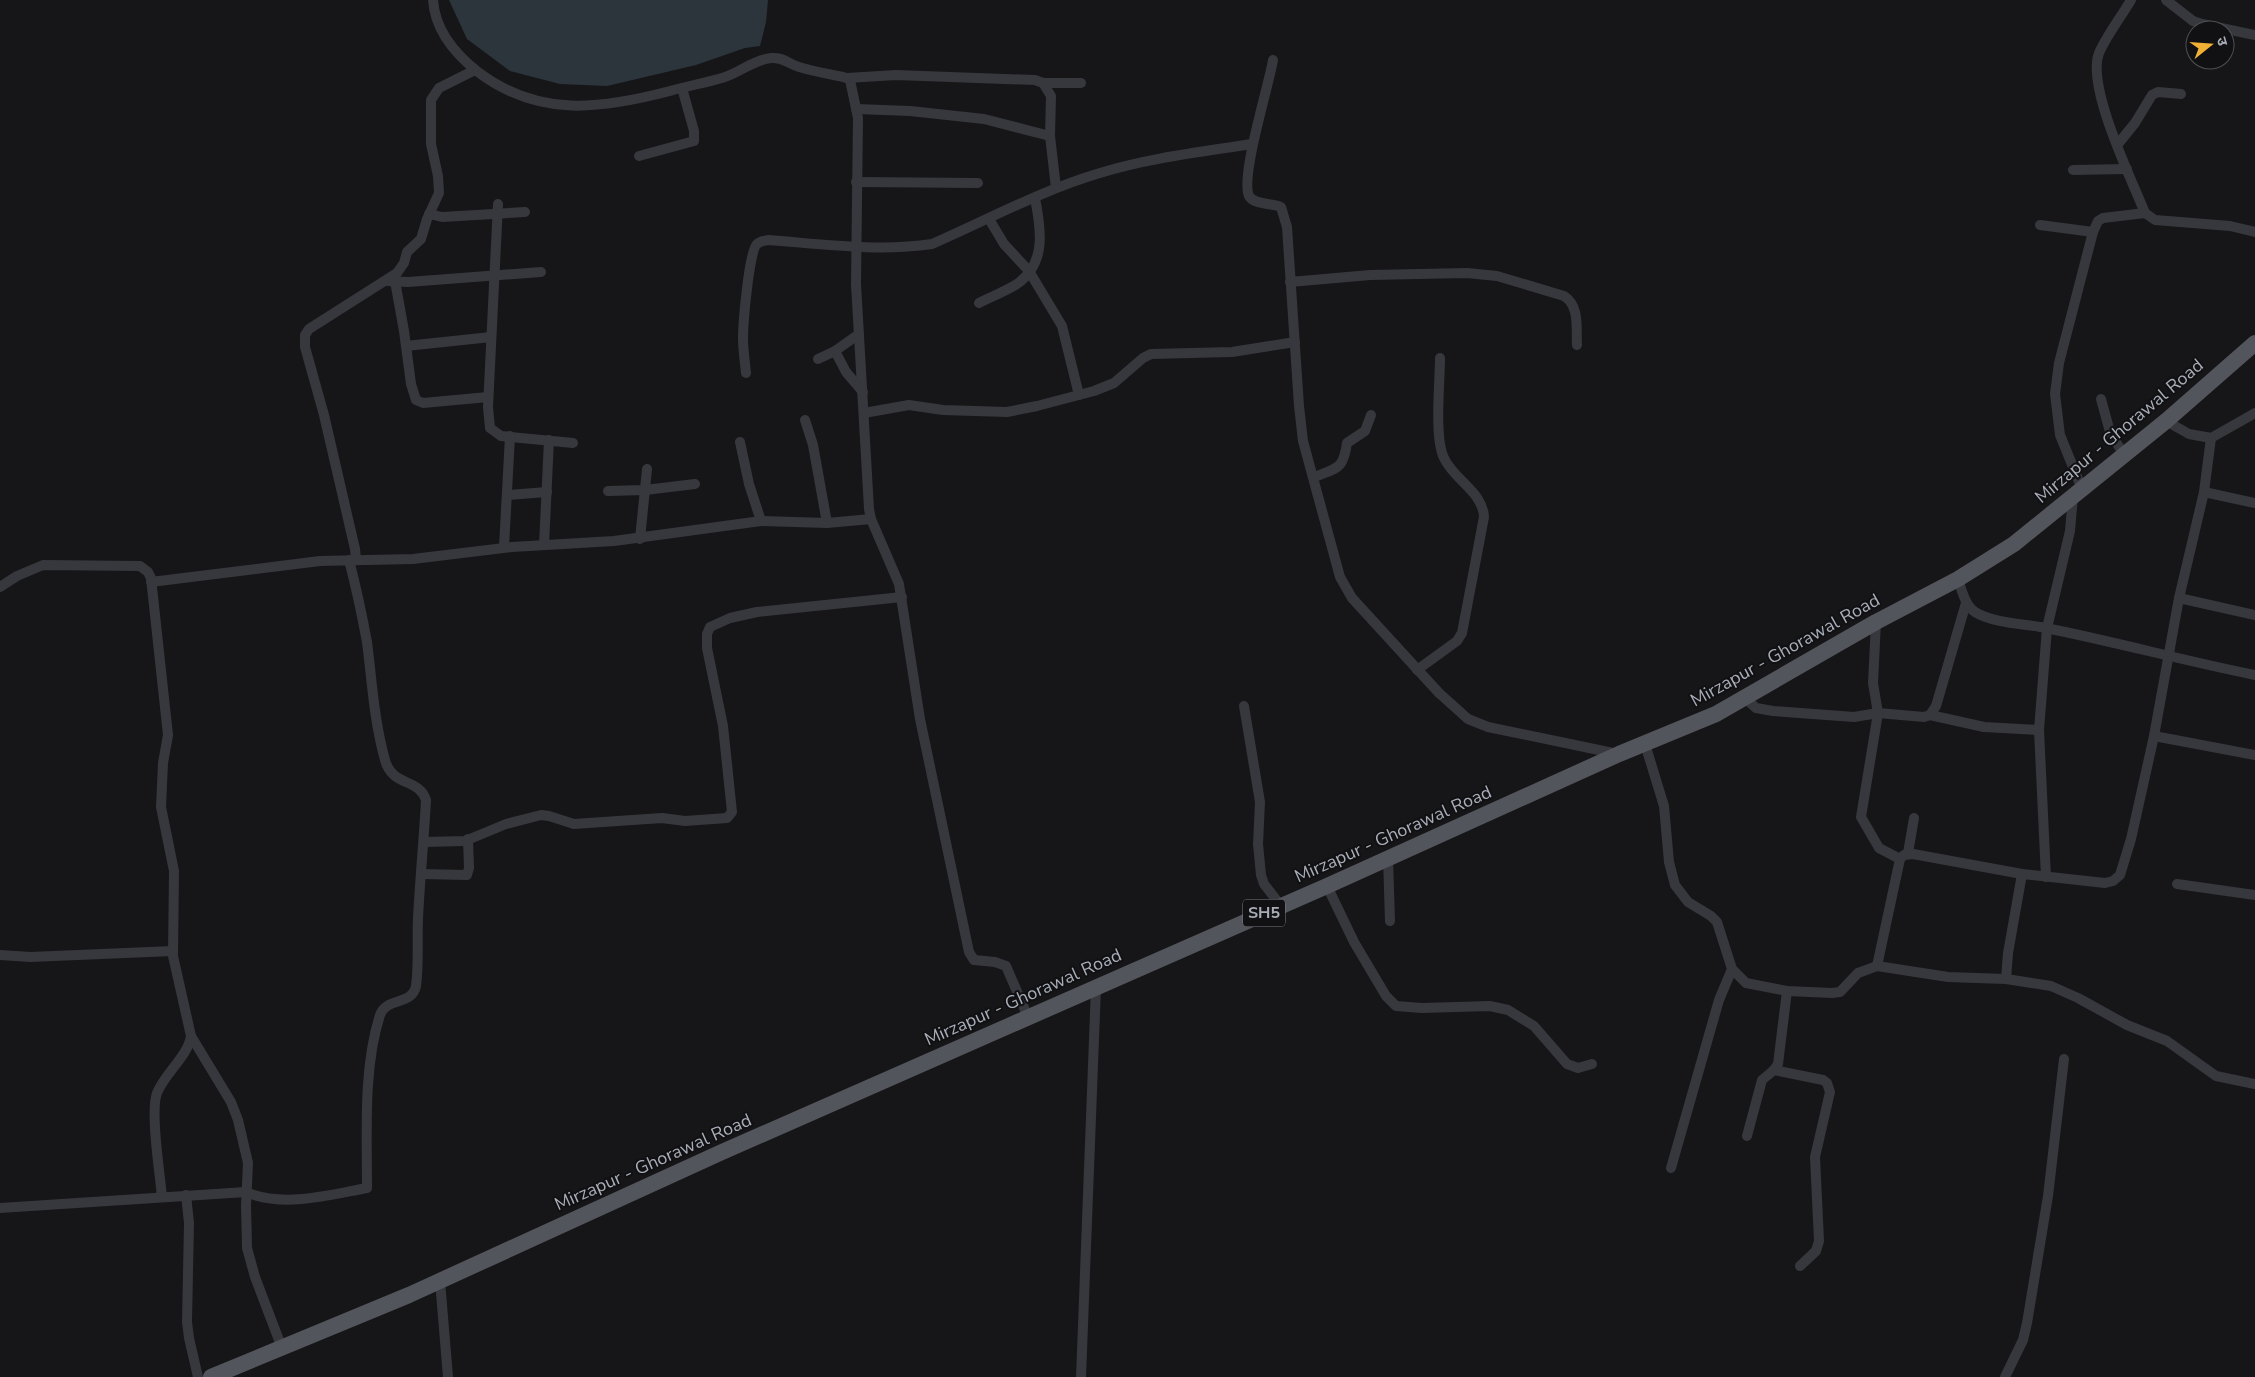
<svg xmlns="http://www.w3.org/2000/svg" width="2255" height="1377" viewBox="0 0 2255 1377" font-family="'Nunito Sans','Noto Sans Devanagari',sans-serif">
	<rect width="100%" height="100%" fill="#161618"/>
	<polygon fill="#2c353c" points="449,0 768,0 766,22 760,46 745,48 696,65 607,86 560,84 510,71 467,39"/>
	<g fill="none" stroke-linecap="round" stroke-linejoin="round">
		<g stroke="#37383d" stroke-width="10">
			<path d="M433 0C435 30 455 54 478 72 539 118 601 109 670 91 687 86 705 83 722 78 739 73 753 60 771 58 783 57 789 64 799 67 815 72 831 74 847 78L850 80 858 118 856 284 869 509 871 519 899 584 920 719 969 952 974 960 995 962 1006 966 1028 1017"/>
			<path d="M2131 0C2121 17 2107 35 2099 53 2086 86 2131 178 2145 213L2155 220 2230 226 2255 232"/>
			<polyline points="2166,0 2193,21 2202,24 2255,35"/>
			<path d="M1273 60C1269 85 1240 177 1249 196 1254 205 1272 203 1281 207L1287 227 1299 406 1303 441 1340 577 1352 598 1439 693 1468 719 1488 727 1618 754"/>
			<polyline points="847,78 896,75 1035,80 1043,83 1051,96 1050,136 1056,188"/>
			<polyline points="1043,83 1081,83"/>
			<polyline points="856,109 910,111 984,119 1050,136"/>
			<polyline points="2118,144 2135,123 2152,95 2158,92 2181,94"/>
			<polyline points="639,156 694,141 694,131 682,88"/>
			<polyline points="2073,170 2127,169"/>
			<polyline points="856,182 978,183"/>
			<polyline points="498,204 488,407 490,428 501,436 573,443"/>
			<polyline points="429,214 442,217 525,212"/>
			<polyline points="989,219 1004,244 1029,271 1062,326 1079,395"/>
			<polyline points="2040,225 2093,232"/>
			<polyline points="388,281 408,282 541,272"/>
			<polyline points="395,281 404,331 411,384 416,400 423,403 488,397"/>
			<path d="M1290 282 1370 275 1467 273 1497 276 1564 296C1580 306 1576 328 1577 345"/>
			<path d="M979 303C991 297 1006 291 1017 284 1047 263 1041 229 1035 198"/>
			<polyline points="406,346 491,337"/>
			<polyline points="835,351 846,372 863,392"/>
			<polyline points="818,359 835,351 859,334"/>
			<path d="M746 373C745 362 743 350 743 339 743 325 749 250 757 244 760 241 765 241 768 240 822 244 878 252 932 244 987 220 1042 190 1100 173 1149 158 1201 152 1252 144"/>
			<polyline points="2101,399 2110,432 2124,455"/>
			<polyline points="864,413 909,405 943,410 1007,412 1037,406 1094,391 1114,383 1143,358 1151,354 1232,352 1295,342"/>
			<polyline points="805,420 813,445 827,523"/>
			<polyline points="2166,421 2189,434 2211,438 2255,413"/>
			<polyline points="740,442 749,484 761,521"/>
			<path d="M1315 477C1338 467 1343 470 1347 443L1365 431 1371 415"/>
			<polyline points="2082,489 2060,435 2055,394 2059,363 2093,232 2098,221 2103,218 2145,213"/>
			<polyline points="608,491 645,490 695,484"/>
			<polyline points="2204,492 2255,503"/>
			<polyline points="507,495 547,492"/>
			<polyline points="640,539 647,469"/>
			<polyline points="544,545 549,440"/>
			<polyline points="504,547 510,436"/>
			<polyline points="356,560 355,549 324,415 305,347 305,335 309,329 397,273 404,263 407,252 421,239 427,219 439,193 438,176 431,144 431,100 439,88 475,70"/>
			<path d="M1958 579C1962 591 1965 605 1975 612 1992 623 2026 624 2046 628 2116 642 2185 661 2255 675"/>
			<polyline points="151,582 320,561 413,559 512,547 614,541 761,521 827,523 871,519"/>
			<path d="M0 587 17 576 43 565 140 566 148 572 151 578 168 735 163 763 161 807 174 871 173 956 191 1036C188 1056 165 1073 157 1093 150 1111 160 1174 162 1197"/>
			<polyline points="2179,598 2255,615"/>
			<polyline points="1876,622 1873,683 1878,713 1924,717 1930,715 1936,706 1966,603"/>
			<path d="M1417 670 1457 641 1462 633 1484 517C1483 492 1454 480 1444 458 1434 438 1440 382 1440 358"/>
			<polyline points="1745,698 1756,708 1773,711 1854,717 1878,713 1861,817 1879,848 1900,859"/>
			<polyline points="1244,706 1260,802 1258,844 1261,875 1264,884 1281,906"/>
			<polyline points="1930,715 1984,727 2039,730"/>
			<polyline points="2154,736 2255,755"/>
			<polyline points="1645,744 1664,806 1669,862 1675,885 1688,902 1711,916 1717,922 1732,969 1746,983 1787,991 1832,993 1840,992 1858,973 1877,966 1948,977 2006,979 2051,986 2078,998 2127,1025 2167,1041 2216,1076 2255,1084"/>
			<polyline points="424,842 465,841 506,824 541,815 549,816 574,824 662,818 685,821 727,818 732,812 723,726 707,648 707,634 710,627 730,618 757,612 902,597"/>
			<polyline points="1908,853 1914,818"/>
			<polyline points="1388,858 1390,921"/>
			<polyline points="421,874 467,875 469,868 468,839"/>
			<polyline points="2046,877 2039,730 2047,628 2070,531 2073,496"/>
			<polyline points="2177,884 2255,895"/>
			<polyline points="1327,886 1354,942 1386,996 1396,1006 1422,1008 1490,1006 1508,1010 1534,1026 1567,1064 1578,1068 1592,1064"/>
			<polyline points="0,955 30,957 173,951"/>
			<polyline points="1877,966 1900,859 1904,855 1913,854 2022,874 2105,883 2113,881 2120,875 2131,839 2154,736 2179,598 2204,492 2211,438"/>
			<polyline points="2006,979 2008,953 2022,874"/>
			<polyline points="191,1036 231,1102 238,1120 248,1163 246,1205 247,1248 255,1277 282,1348"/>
			<polyline points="1774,1070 1823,1080 1827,1083 1830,1092 1815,1157 1819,1241 1816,1251 1800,1266"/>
			<polyline points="1747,1136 1762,1080 1774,1070 1778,1064 1787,991"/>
			<polyline points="1671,1168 1719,1000 1732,969"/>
			<polyline points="186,1195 189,1223 187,1322 189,1338 198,1377"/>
			<path d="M0 1208 246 1192C283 1208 329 1195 367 1188 367 1133 363 1068 380 1015 386 997 412 1006 416 986 419 964 417 940 418 918 420 878 424 839 426 800 419 778 392 787 385 760 374 721 372 681 367 642 362 615 356 587 349 560"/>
			<polyline points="440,1281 448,1377"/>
			<polyline points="1081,1377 1096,987"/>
			<polyline points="2005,1377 2023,1340 2027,1323 2048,1196 2064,1059"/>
		</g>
		<polyline stroke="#53555c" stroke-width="16" points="211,1377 409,1295 722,1152 1327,886 1619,754 1716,714 1876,622 1958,579 2014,544 2166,421 2255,343"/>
	</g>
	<g text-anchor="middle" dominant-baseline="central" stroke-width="4" stroke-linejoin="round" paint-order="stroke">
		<rect fill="#111113" stroke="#7b7e86" stroke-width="1" x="1243" y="899.5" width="42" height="27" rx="4"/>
		<g font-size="16" font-weight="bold" fill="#a8adb8">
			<text x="1264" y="913">SH5</text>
		</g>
		<g font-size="18" fill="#a8adb8" stroke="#111113">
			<text transform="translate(2119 431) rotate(-40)">Mirzapur - Ghorawal Road</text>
			<text transform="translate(1785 650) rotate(-29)">Mirzapur - Ghorawal Road</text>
			<text transform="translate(1393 834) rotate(-24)">Mirzapur - Ghorawal Road</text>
			<text transform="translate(1023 997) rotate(-24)">Mirzapur - Ghorawal Road</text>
			<text transform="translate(653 1162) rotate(-24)">Mirzapur - Ghorawal Road</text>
		</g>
	</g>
	<g transform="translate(2210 45) rotate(73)"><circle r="24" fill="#111113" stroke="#4d4f55"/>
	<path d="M0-4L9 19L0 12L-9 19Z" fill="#f2b134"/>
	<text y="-8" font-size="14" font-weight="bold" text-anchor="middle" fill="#a8adb8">उ</text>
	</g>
</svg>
